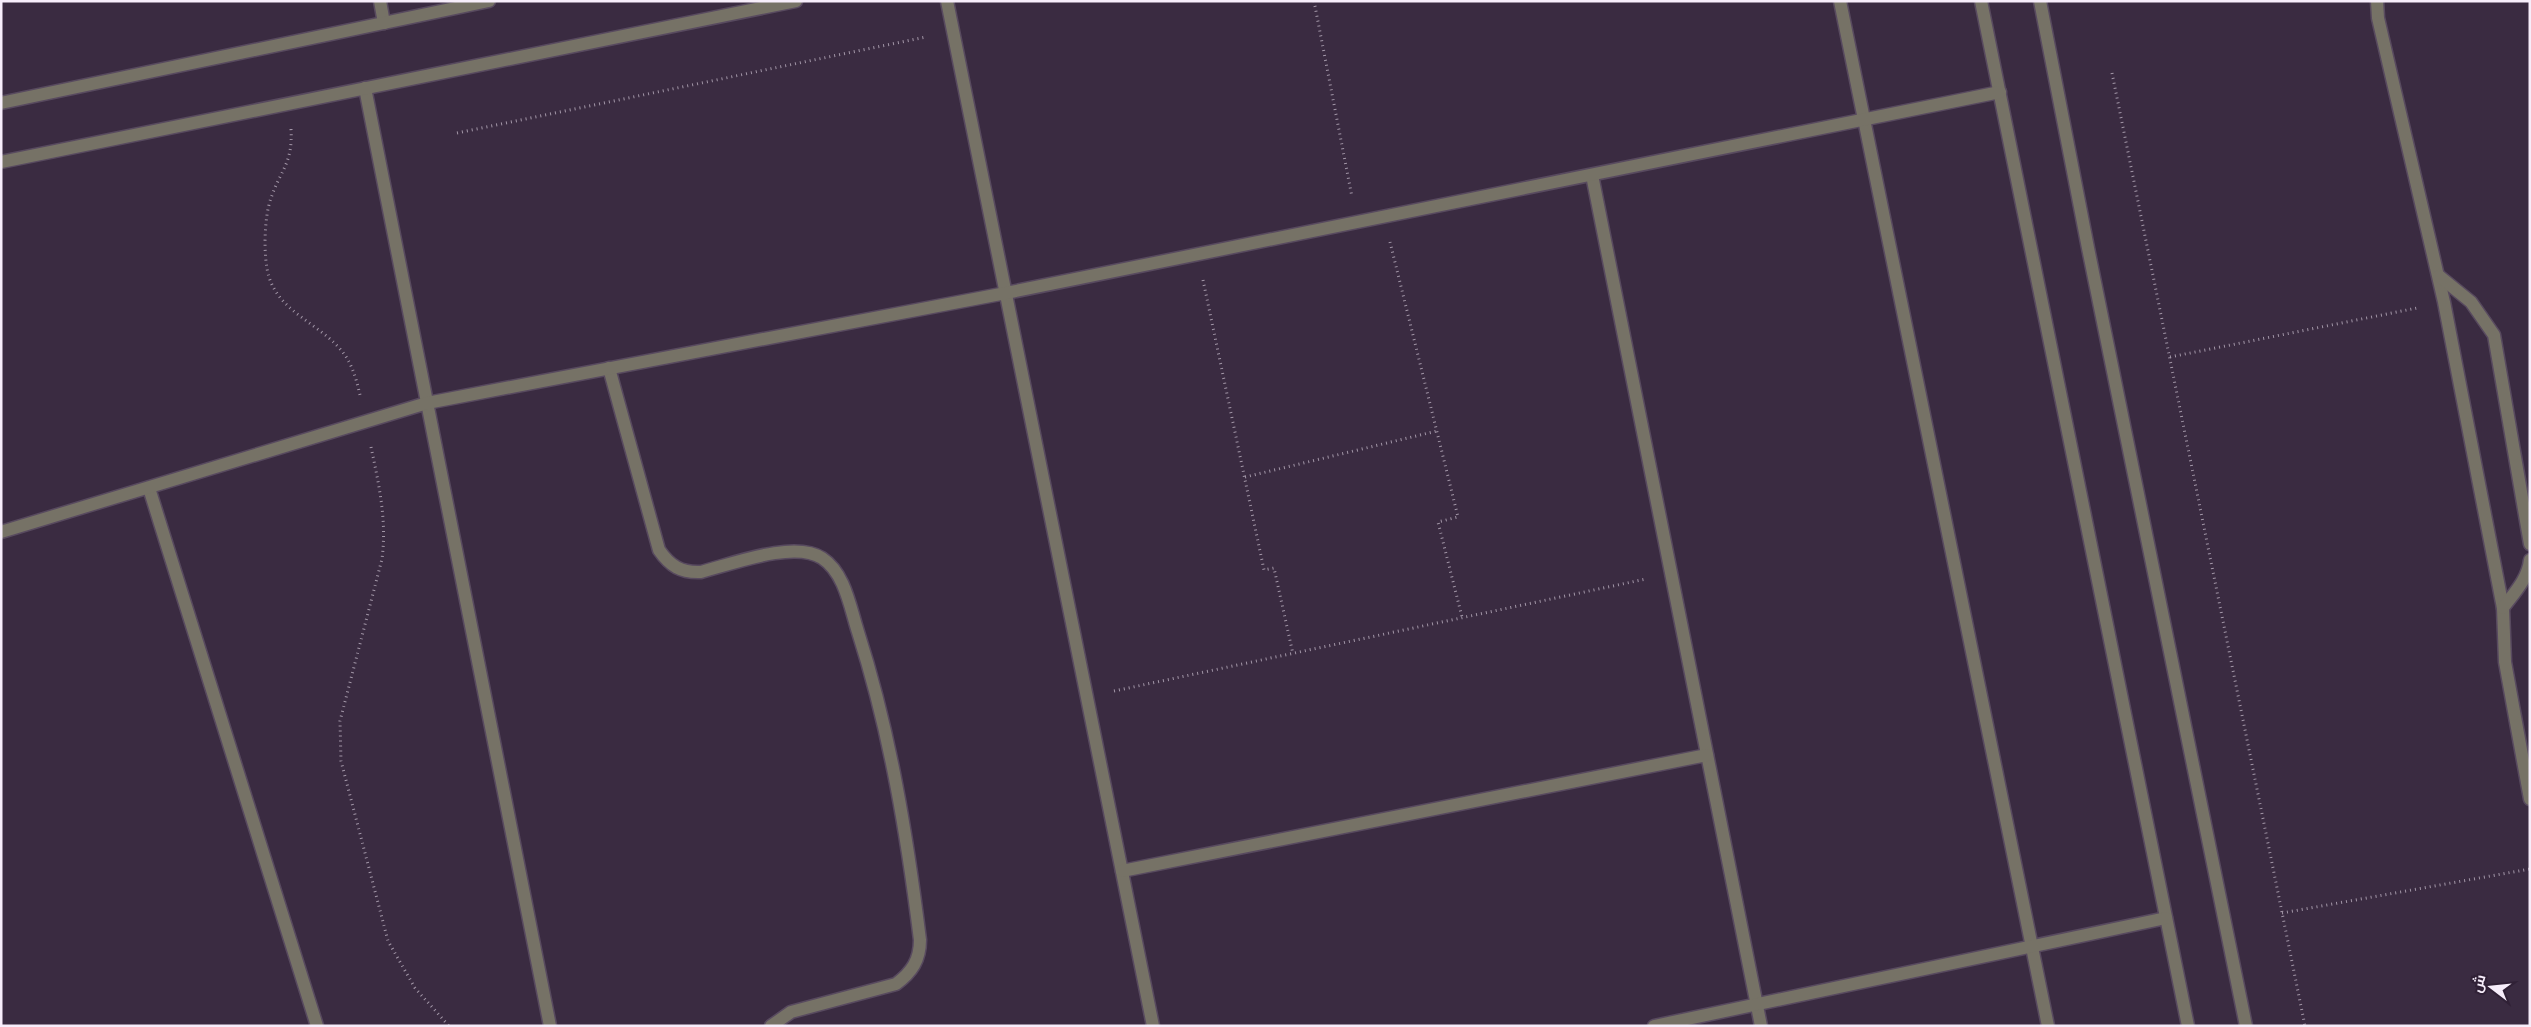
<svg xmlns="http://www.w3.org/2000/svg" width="2531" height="1027" viewBox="0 0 2531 1027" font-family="Commissioner,Cairo,sans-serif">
	<rect width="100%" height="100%" fill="#3a2b41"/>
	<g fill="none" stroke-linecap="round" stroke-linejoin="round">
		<defs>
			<polyline id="lane" points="1840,1 2048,1026"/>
			<g id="street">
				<polyline points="380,1 384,23"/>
				<polyline points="947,1 1153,1026"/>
				<polyline points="1981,1 2188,1026"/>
				<polyline points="2040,1 2088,248 2246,1026"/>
				<polyline points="2377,1 2378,18 2444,302 2503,608 2505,662 2530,799"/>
				<polyline points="365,88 550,1026"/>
				<polyline points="1,103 489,1"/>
				<polyline points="1,162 796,1"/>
				<polyline points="1592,175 1761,1026"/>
				<polyline points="2439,276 2471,302 2494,335 2530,544"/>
				<path d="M609 368 659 550C670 566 681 573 701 572 732 564 794 540 822 558 845 573 850 607 858 632 890 732 907 835 920 940 920 960 912 972 896 984L791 1012 771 1026"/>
				<polyline points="149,488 317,1026"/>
				<polyline points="1,532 427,403 1006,293 2000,92"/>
				<path d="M2503 608C2514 593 2528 579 2530 560"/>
				<polyline points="1122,871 1707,755"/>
				<polyline points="1654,1026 2166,918"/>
			</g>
		</defs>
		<use href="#lane" stroke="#584a5f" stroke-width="15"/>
		<use href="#street" stroke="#584a5f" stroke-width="15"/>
		<g stroke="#a296a7" stroke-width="3" stroke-dasharray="1 4" stroke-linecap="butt">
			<polyline points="1314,1 1352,197"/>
			<polyline points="2112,73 2305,1026"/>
			<path d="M291 129C293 163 281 169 271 198 264 217 263 258 269 277 280 312 318 323 341 350 352 363 356 378 360 395"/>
			<polyline points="457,133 926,37"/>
			<polyline points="1390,242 1458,517 1438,522 1462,617"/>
			<polyline points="1203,280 1264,570 1274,568 1293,654"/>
			<polyline points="2170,357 2417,308"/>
			<path d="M371 447C379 485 387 520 382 559L340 721 341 761 388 941 415 988 449 1026"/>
			<polyline points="1245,477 1437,431"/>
			<polyline points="1114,691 1646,579"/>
			<polyline points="2282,913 2530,869"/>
		</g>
		<use href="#lane" stroke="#767266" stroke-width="12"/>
		<use href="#street" stroke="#767266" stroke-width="12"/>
	</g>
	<rect width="2531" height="1027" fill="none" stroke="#f7eefb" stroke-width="5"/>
	<g transform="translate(2491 987) rotate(286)" stroke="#302136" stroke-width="4" paint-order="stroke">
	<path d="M0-4L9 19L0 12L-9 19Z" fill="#f7eefb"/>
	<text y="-8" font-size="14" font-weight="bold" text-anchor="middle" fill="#f7eefb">ش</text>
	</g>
</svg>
